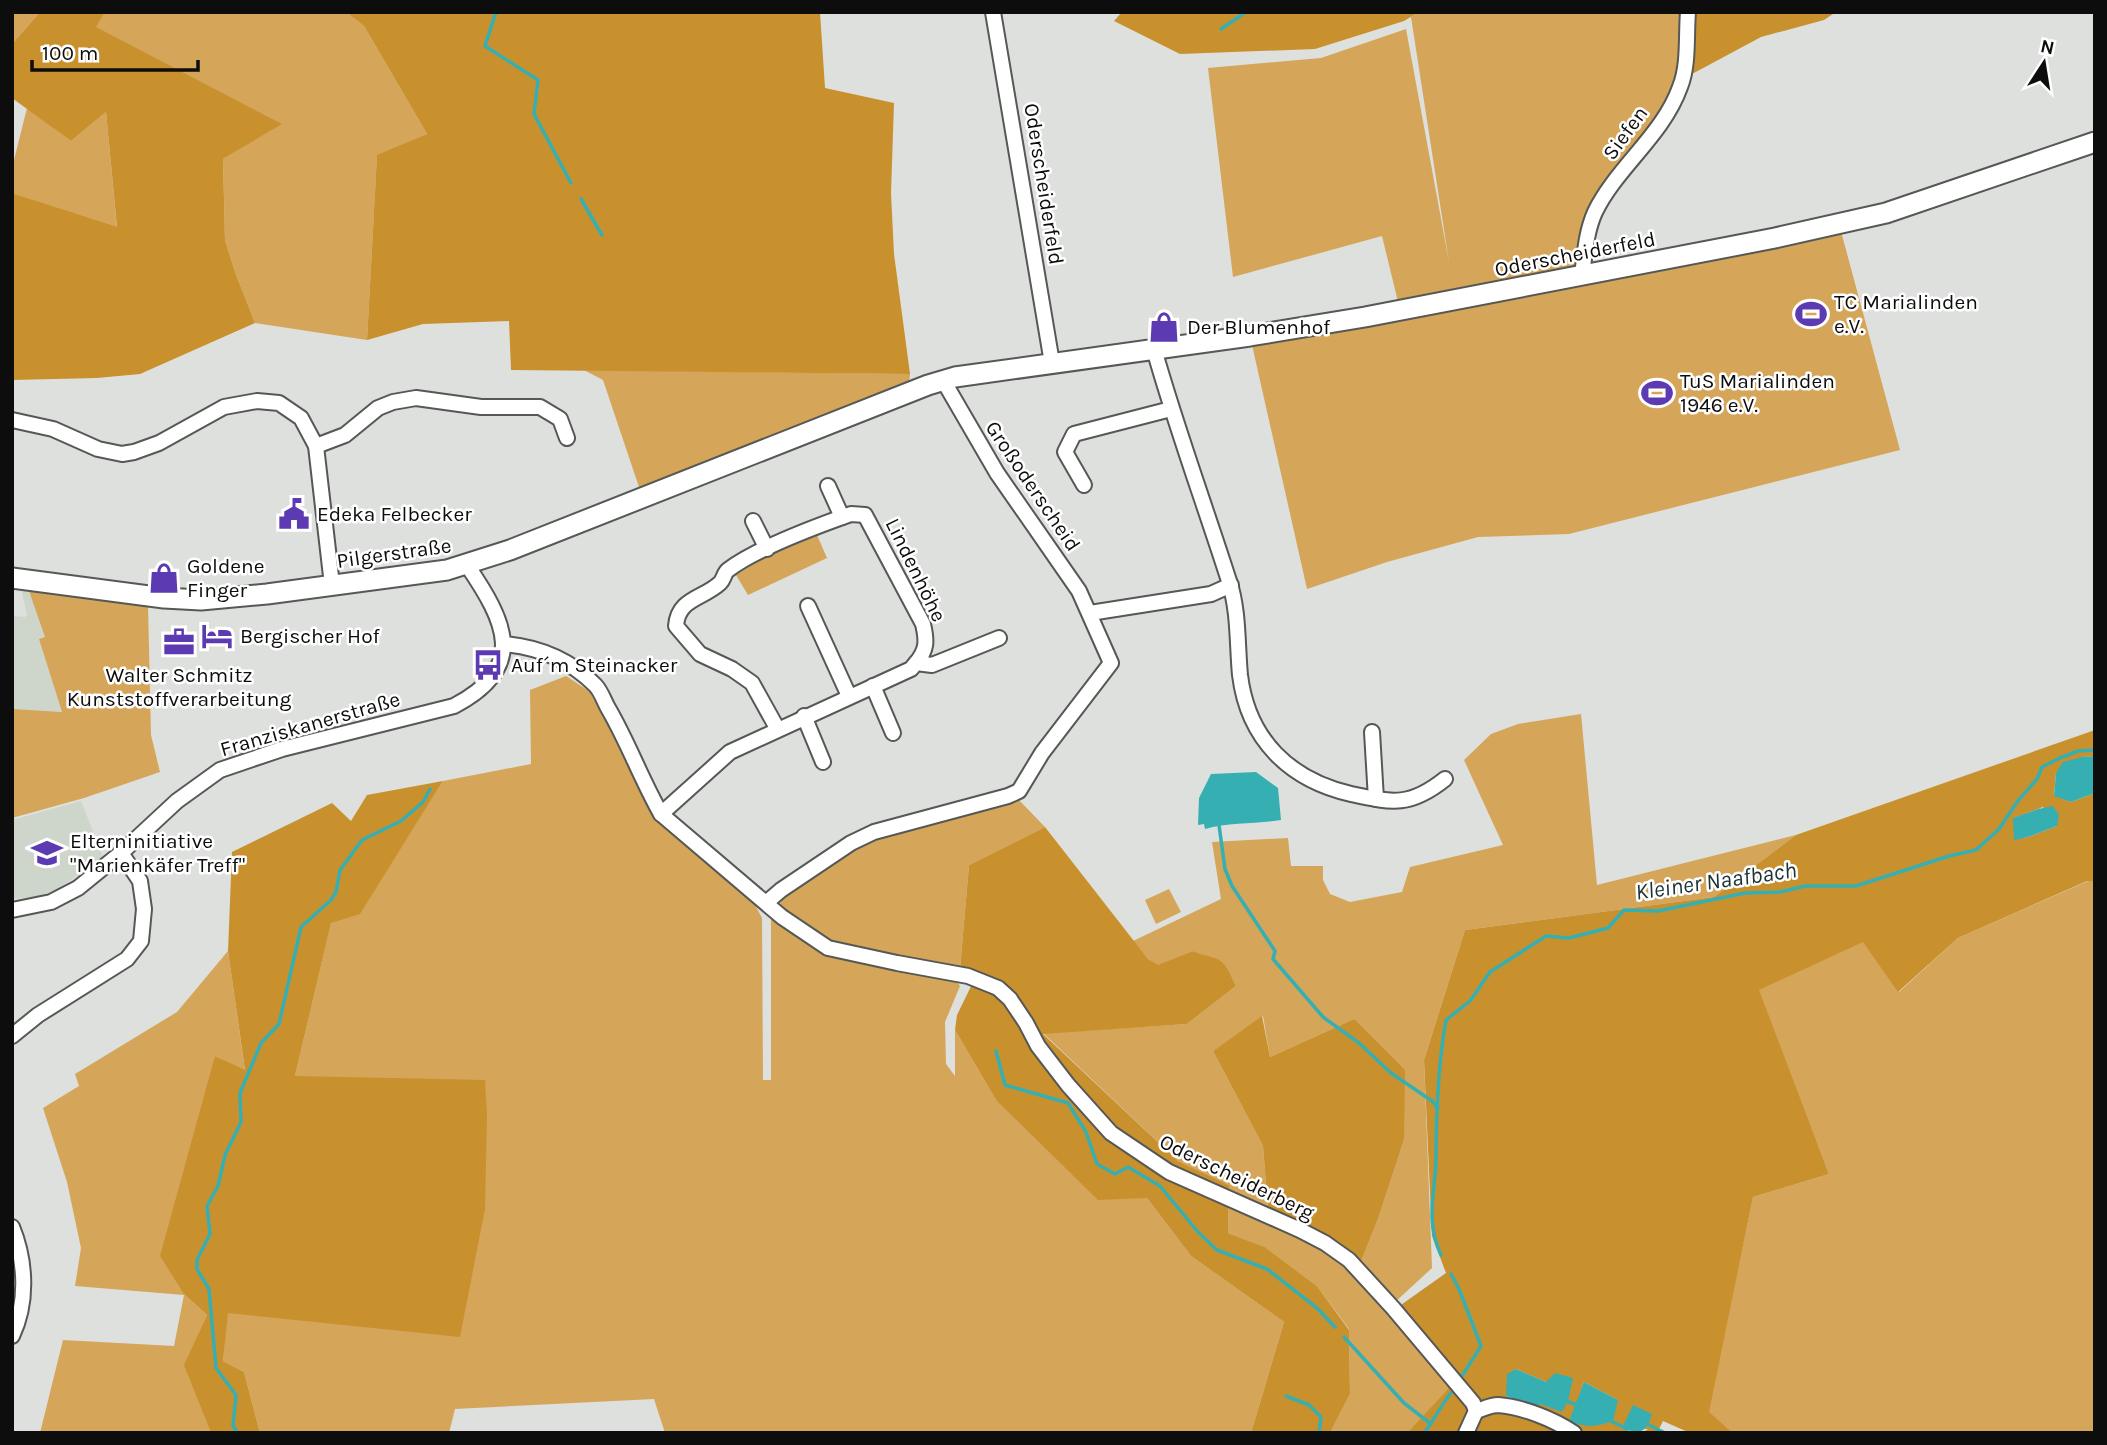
<svg xmlns="http://www.w3.org/2000/svg" width="2107" height="1445" viewBox="0 0 2107 1445" font-family="Karla,sans-serif">
	<rect width="100%" height="100%" fill="#dde0dc"/>
	<g fill="#ced6cb">
		<polygon points="21,588 28,589 40,618 45,637 39,639 62,712 14,709 12,722 12,616 25,617 27,615"/>
		<polygon points="81,801 103,857 58,889 39,896 12,899 12,820"/>
	</g>
	<g fill="#d5a559">
		<polygon points="12,12 40,12 12,44"/>
		<polygon points="105,12 346,12 364,26 427,134 377,156 367,340 255,323 235,272 225,240 223,159 281,124 95,27"/>
		<polygon points="1419,12 1688,12 1685,51 1670,98 1605,189 1582,275 1839,224 1900,450 1569,534 1478,537 1387,562 1307,589 1250,336 1400,310 1382,236 1233,277 1208,68 1321,58 1406,29 1449,262 1411,17"/>
		<polygon points="27,108 71,141 106,112 117,228 12,193 12,168"/>
		<polygon points="584,370 910,374 909,385 643,499 603,380"/>
		<polygon points="817,535 827,558 748,595 736,575 762,559"/>
		<polygon points="29,591 148,605 151,735 160,772 84,798 12,818 14,709 62,712 39,639 45,637"/>
		<polygon points="566,676 589,691 612,731 653,817 752,899 762,918 763,1080 771,1080 771,918 822,953 956,980 960,986 945,1022 946,1064 955,1076 955,1030 996,1100 1147,1198 1191,1256 1284,1322 1251,1433 665,1433 654,1399 455,1409 449,1433 260,1433 244,1372 223,1361 227,1313 295,1076 331,922 360,913 443,781 531,764 530,690"/>
		<polygon points="1581,714 1597,885 1796,835 1714,897 1465,930 1424,1060 1432,1268 1394,1303 1360,1264 1378,1219 1404,1140 1354,1019 1270,1057 1263,1016 1213,1051 1263,1146 1268,1210 1297,1233 1347,1264 1452,1386 1407,1433 1330,1433 1350,1394 1349,1329 1317,1286 1265,1247 1228,1233 1229,1185 1178,1161 1043,1033 1187,1024 1236,986 1213,957 1201,956 1193,951 1158,966 1148,959 1133,941 1221,899 1212,842 1288,838 1291,866 1323,866 1323,880 1330,894 1350,902 1402,892 1410,867 1503,845 1464,760 1491,734 1518,724"/>
		<polygon points="1018,799 1045,827 969,865 960,969 830,944 779,909 782,896 875,835"/>
		<polygon points="2088,881 2095,881 2095,1433 1733,1433 1708,1412 1753,1197 1829,1174 1758,990 1863,941 1899,992 1958,938"/>
		<polygon points="1169,889 1181,912 1156,924 1145,900"/>
		<polygon points="228,951 245,1071 215,1056 184,1294 207,1315 185,1365 211,1433 40,1433 63,1340 174,1346 184,1295 75,1286 81,1248 67,1182 43,1108 79,1086 75,1074 177,1012"/>
	</g>
	<g fill="#c9902e" fill-rule="evenodd">
		<polygon points="40,12 105,12 96,27 282,124 223,159 225,240 235,272 255,323 140,374 97,378 12,380 12,193 117,227 106,112 71,141 12,98 12,44"/>
		<polygon points="346,12 820,12 825,88 894,103 891,193 894,254 910,374 511,370 509,321 423,324 367,340 377,155 427,134 364,26"/>
		<polygon points="1122,12 1419,12 1404,21 1315,49 1180,54 1114,21"/>
		<polygon points="1688,12 1836,12 1824,20 1761,37 1692,74 1684,71"/>
		<path d="M2095 730V756L2082 757 2056 773 2054 795 2071 802 2095 793V881H2087L1958 938 1898 992 1863 942 1759 990 1829 1174 1753 1197 1709 1412 1733 1433H1690L1663 1421 1657 1433H1642L1648 1429 1622 1428 1634 1433H1407L1451 1386 1398 1307 1446 1273 1432 1236 1424 1060 1465 930 1714 897 1796 835ZM2043 807 2057 826 2028 837 2014 839V818ZM1516 1369 1546 1382 1562 1411 1540 1403 1536 1406 1506 1396ZM1584 1382 1618 1400 1570 1422Z"/>
		<polygon points="443,781 360,914 331,923 295,1076 485,1080 487,1115 485,1209 460,1337 228,1313 223,1361 244,1372 260,1433 211,1433 184,1365 207,1315 184,1294 160,1256 215,1056 245,1070 228,951 232,852 332,803 351,821 367,795"/>
		<path d="M1045 827 1148 959 1158 965 1193 951C1200 955 1207 955 1215 958 1228 963 1230 976 1236 986L1187 1024 1043 1034 1178 1161 1229 1185 1228 1233 1265 1247 1317 1286 1349 1330 1350 1394 1330 1433H1251L1284 1322 1191 1256 1147 1198 1098 1200 996 1100 955 1030 957 1015 977 974 960 969 969 865Z"/>
		<polygon points="1262,1016 1270,1057 1354,1019 1405,1070 1404,1140 1378,1219 1360,1264 1268,1210 1263,1146 1213,1051"/>
	</g>
	<g fill="#36afb3">
		<polygon points="2095,756 2095,793 2071,802 2054,796 2056,773 2063,762 2082,757"/>
		<path d="M1256 772 1278 788 1281 820C1256 824 1229 822 1205 829L1204 824 1198 825 1199 798 1211 774Z"/>
		<polygon points="2053,806 2059,815 2057,826 2028,837 2014,840 2013,818 2038,809"/>
		<polygon points="1516,1369 1546,1382 1555,1373 1573,1378 1568,1401 1562,1412 1540,1404 1536,1406 1506,1396 1507,1374"/>
		<path d="M1584 1382 1618 1400 1613 1421C1596 1427 1586 1428 1569 1421Z"/>
		<path d="M1633 1405 1652 1414C1646 1433 1640 1435 1622 1428Z"/>
	</g>
	<g fill="none" stroke-linecap="round" stroke-linejoin="round">
		<g stroke="#36afb3" stroke-width="3.5">
			<polyline points="496,12 485,46 538,80 534,114 571,183"/>
			<polyline points="1221,29 1246,12"/>
			<polyline points="581,199 602,235"/>
			<polyline points="1219,825 1225,869 1232,886 1275,951 1273,959 1323,1017 1359,1043 1391,1073 1432,1101 1438,1108"/>
			<polyline points="996,1051 1005,1085 1068,1103 1086,1132 1097,1164 1115,1174 1128,1167 1160,1186 1198,1232 1217,1250 1267,1269 1317,1308 1335,1327"/>
			<path d="M1441 1255C1425 1221 1435 1194 1436 1160 1436 1114 1438 1065 1446 1020L1470 1001 1490 972 1546 936 1569 938 1608 928 1624 910 1658 911 1745 893 1780 892 1805 886H1856L1949 856 1976 850 1999 829 2017 802 2037 779 2042 767 2060 758 2078 751 2095 750"/>
			<polyline points="1451,1274 1459,1289 1481,1346 1460,1379"/>
			<polyline points="1344,1337 1404,1403 1431,1424"/>
			<polyline points="1286,1396 1309,1405 1321,1417 1319,1433"/>
			<polyline points="1564,1400 1577,1405 1577,1409"/>
			<polyline points="1609,1420 1627,1429"/>
			<polyline points="1645,1423 1665,1433"/>
			<polyline points="238,1433 233,1426 236,1395 216,1368 209,1289 197,1269 197,1260 210,1234 207,1206 218,1186 225,1155 241,1122 240,1093 261,1043 279,1024 301,927 331,900 336,892 340,870 362,840 401,821 423,802 430,789"/>
			<path d="M1424 1433C1435 1419 1441 1405 1451 1393"/>
		</g>
		<defs>
			<g id="minor">
				<polyline points="993,12 1052,363"/>
				<path d="M1582 275C1585 253 1586 232 1595 212 1617 167 1663 135 1680 87 1689 65 1686 36 1688 12"/>
				<path d="M1154 349C1176 427 1204 503 1229 581 1239 611 1237 644 1240 675 1248 740 1290 780 1351 794 1393 803 1410 807 1445 779"/>
				<polyline points="12,420 53,429 98,449 122,454 134,452 159,443 224,407 257,401 279,403 301,418 316,446 332,585"/>
				<polyline points="316,446 345,435 378,408 393,402 416,398 481,407 540,407 560,419 567,438"/>
				<polyline points="1084,485 1065,452 1074,434 1171,409"/>
				<polyline points="828,486 842,517"/>
				<polyline points="753,521 767,549"/>
				<polyline points="808,606 849,696"/>
				<polyline points="1090,613 1211,594 1231,585"/>
				<path d="M504 644C539 647 570 660 595 685 601 691 604 701 608 708 628 742 641 779 661 814L782 917 828 948 897 963 968 976 998 988 1010 999 1026 1023 1038 1046 1068 1085 1111 1133 1169 1172 1300 1230 1325 1243 1349 1260 1393 1308 1473 1403 1476 1411 1466 1433"/>
				<polyline points="873,686 893,733"/>
				<polyline points="804,716 823,762"/>
				<path d="M777 728 752 683 732 669 700 654 676 626C678 598 703 599 720 583 724 579 724 573 728 570 757 548 817 526 851 514L865 515 923 624C927 641 927 650 916 663"/>
				<polyline points="1372,732 1376,799"/>
				<polyline points="661,814 730,752 911,669 916,663 932,665 999,638"/>
				<polyline points="767,902 781,890 851,843 874,832 1008,796 1019,791 1042,753 1111,663 1079,591 997,473 943,380"/>
				<path d="M12 910 51 902 78 888 121 853 177 801 220 770 282 749 454 706C529 667 505 621 467 565"/>
				<polyline points="12,1036 38,1015 127,959 141,941 144,909 140,881 121,853"/>
				<path d="M12 1227C26 1261 28 1303 12 1336"/>
				<path d="M1476 1411C1483 1409 1491 1405 1498 1405 1523 1407 1553 1419 1574 1433"/>
			</g>
			<polyline id="secondary" points="12,578 164,598 201,600 267,594 447,570 510,550 928,385 955,377 1250,336 1365,317 1775,238 1886,213 2095,142"/>
		</defs>
		<use href="#minor" stroke="#555855" stroke-width="18"/>
		<use href="#secondary" stroke="#555855" stroke-width="23"/>
		<use href="#minor" stroke="#fff" stroke-width="14"/>
		<use href="#secondary" stroke="#fff" stroke-width="19"/>
	</g>
	<defs>
		<symbol id="stadium-bare" viewBox="-9 -9 18 18"><path d="M0-5a6.5 5 0 1 0 0 10a6.5 5 0 1 0 0-10ZM-3.5-1.8h7v3.6h-7Z" fill="#5b3ab2" stroke="#fff" stroke-width="2.5" paint-order="stroke"/></symbol>
		<symbol id="shop-bare" viewBox="-9 -9 18 18"><path d="M-5-2.5h2.3a2.7 3.5 0 0 1 5.4 0H5L5.5 6h-11ZM-1.5-2.5h3a1.5 2.3 0 0 0-3 0Z" fill="#5b3ab2" stroke="#fff" stroke-width="2.5" paint-order="stroke"/></symbol>
		<symbol id="civic-bare" viewBox="-9 -9 18 18"><path d="M-.6-6.5H3V-4.5H.6V-3L4-1V1h2V6H-6V1h2V-1L-.6-3ZM-1.2 2.5V6h2.4V2.5Z" fill="#5b3ab2" stroke="#fff" stroke-width="2.5" paint-order="stroke"/></symbol>
		<symbol id="hotel-bare" viewBox="-9 -9 18 18"><path d="M-6-4.5h1.5V1H6V5H4.5V3h-9V5H-6ZM-4 0a1.8 1.8 0 1 1 3.6 0ZM.5 0V-2.5h3Q6-2.5 6 0Z" fill="#5b3ab2" stroke="#fff" stroke-width="2.5" paint-order="stroke"/></symbol>
		<symbol id="office-bare" viewBox="-9 -9 18 18"><path d="M-6-3h4V-5.5h4V-3h4V5H-6ZM-1-4.5V-3h2v-1.5ZM-6 0V1H6V0Z" fill="#5b3ab2" stroke="#fff" stroke-width="2.5" paint-order="stroke"/></symbol>
		<symbol id="bus-bare" viewBox="-9 -9 18 18"><path d="M-5-6H5V4H4V6H2V4H-2V6H-4V4H-5ZM-3.5-4V0h7V-4ZM-3.5 1.2v1.5H-2V1.2ZM2 1.2v1.5H3.5V1.2Z" fill="#5b3ab2" stroke="#fff" stroke-width="2.5" paint-order="stroke"/></symbol>
		<symbol id="school-bare" viewBox="-9 -9 18 18"><path d="M0-5L7-2L0 1L-7-2ZM-4 1L0 2.5L4 1V4Q0 6-4 4Z" fill="#5b3ab2" stroke="#fff" stroke-width="2.5" paint-order="stroke"/></symbol>
	</defs>
	<g fill-rule="evenodd">
		<use href="#stadium-bare" x="1789" y="292" width="44" height="44"/>
		<use href="#shop-bare" x="1142" y="305" width="44" height="44"/>
		<use href="#stadium-bare" x="1635" y="371" width="44" height="44"/>
		<use href="#civic-bare" x="272" y="492" width="44" height="44"/>
		<use href="#shop-bare" x="142" y="556" width="44" height="44"/>
		<use href="#hotel-bare" x="195" y="614" width="44" height="44"/>
		<use href="#office-bare" x="157" y="620" width="44" height="44"/>
		<use href="#bus-bare" x="466" y="643" width="44" height="44"/>
		<use href="#school-bare" x="25" y="831" width="44" height="44"/>
	</g>
	<g text-anchor="middle" dominant-baseline="central" stroke-width="5" stroke-linejoin="round" paint-order="stroke">
		<g font-size="21" fill="#0c0d0c" stroke="#fff">
			<text transform="translate(1625 133) rotate(-54)">Siefen</text>
			<text transform="translate(1044 184) rotate(81)">Oderscheiderfeld</text>
			<text transform="translate(1575 254) rotate(-11)">Oderscheiderfeld</text>
			<text transform="translate(1033 486) rotate(56)">Großoderscheid</text>
			<text transform="translate(394 553) rotate(-8)">Pilgerstraße</text>
			<text transform="translate(916 570) rotate(64)">Lindenhöhe</text>
			<text transform="translate(310 724) rotate(-16)">Franziskanerstraße</text>
			<text transform="translate(1237 1177) rotate(26)">Oderscheiderberg</text>
		</g>
		<g font-size="21" fill="#0c0d0c" stroke="#fff" text-anchor="start">
			<text x="1834" y="302">TC Marialinden<tspan x="1834" dy="24">e.V.</tspan></text>
			<text x="1187" y="327">Der Blumenhof</text>
			<text x="1680" y="381">TuS Marialinden<tspan x="1680" dy="24">1946 e.V.</tspan></text>
			<text x="317" y="514">Edeka Felbecker</text>
			<text x="187" y="566">Goldene<tspan x="187" dy="24">Finger</tspan></text>
			<text x="240" y="636">Bergischer Hof</text>
			<text x="511" y="665">Auf´m Steinacker</text>
			<text x="179" y="675" text-anchor="middle">Walter Schmitz<tspan x="179" dy="24">Kunststoffverarbeitung</tspan></text>
			<text x="70" y="841">Elterninitiative<tspan x="70" dy="24">"Marienkäfer Treff"</tspan></text>
		</g>
		<g font-size="23" font-style="italic" fill="#193334" stroke="#fff">
			<text transform="translate(1716 881) rotate(-8)">Kleiner Naafbach</text>
		</g>
	</g>
	<rect width="2107" height="1445" fill="none" stroke="#0c0d0c" stroke-width="28"/>
	<g transform="translate(2044 63) rotate(12)" stroke="#ffffff" stroke-width="5" paint-order="stroke">
	<path d="M0-5L12 26L0 18L-12 26Z" fill="#0c0d0c"/>
	<text y="-10" font-size="19" font-weight="bold" text-anchor="middle" fill="#0c0d0c">N</text>
	</g>
	<path d="M32 60v10h166v-10" fill="none" stroke="#0c0d0c" stroke-width="3.5"/>
	<text x="42" y="60" font-size="21" fill="#0c0d0c" stroke="#ffffff" stroke-width="5" paint-order="stroke">100 m</text>
</svg>
